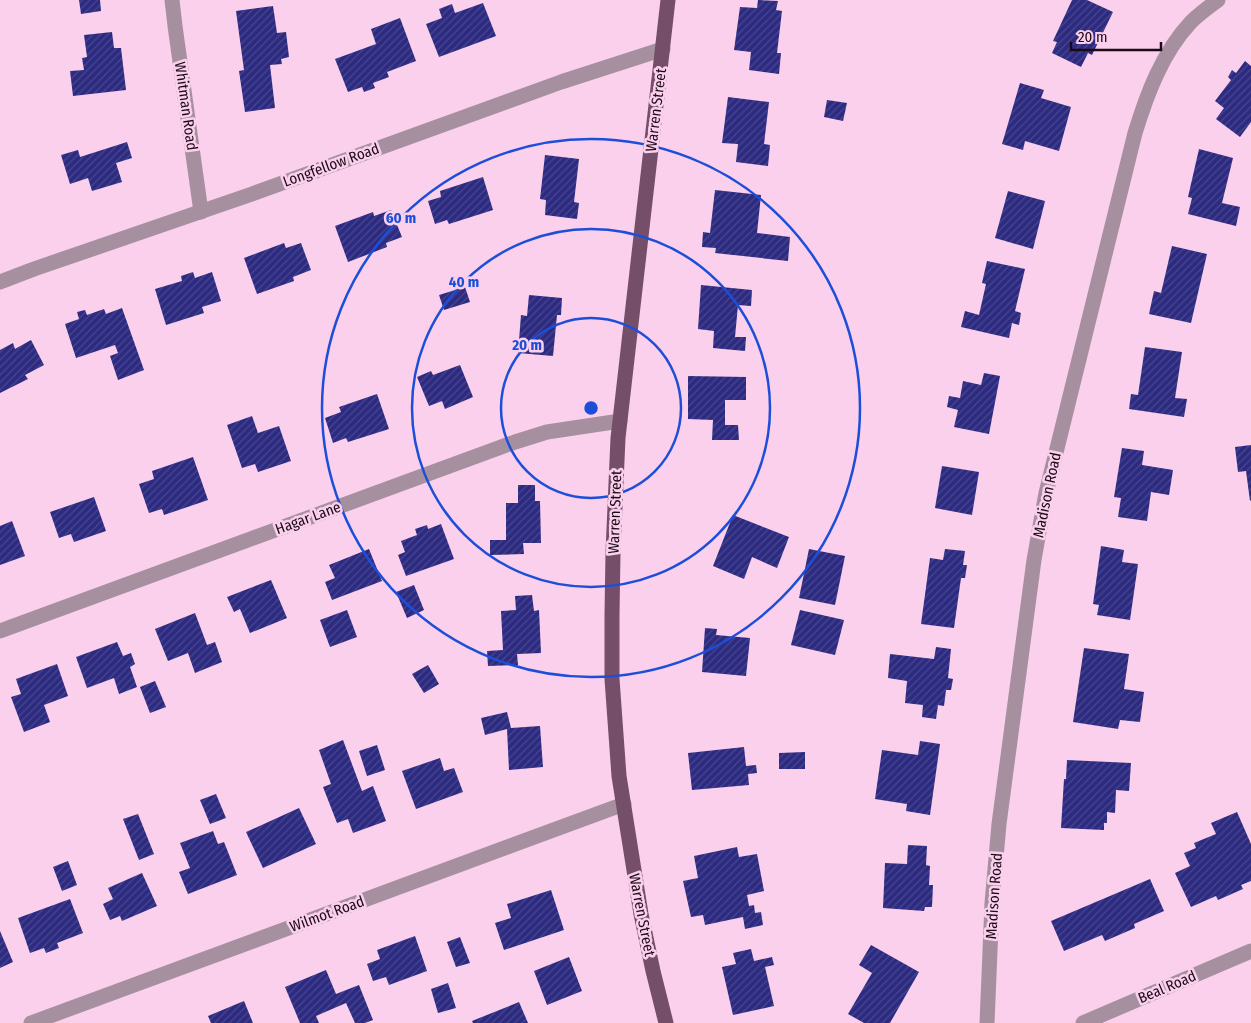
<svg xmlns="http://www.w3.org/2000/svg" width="1251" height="1023" viewBox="0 0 1251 1023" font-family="'Fira Sans Condensed',sans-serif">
	<defs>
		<pattern id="building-hatch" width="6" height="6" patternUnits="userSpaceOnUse" patternTransform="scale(1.25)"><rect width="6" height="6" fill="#2c2b81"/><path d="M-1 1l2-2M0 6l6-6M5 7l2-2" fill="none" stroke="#49478c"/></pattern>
	</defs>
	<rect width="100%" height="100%" fill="#fad0ed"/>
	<g fill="url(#building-hatch)">
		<polygon points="79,0 100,0 101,11 81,14"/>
		<polygon points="758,0 778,1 776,10 782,11 777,53 781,53 779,74 749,70 751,52 734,50 740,7 757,8"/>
		<polygon points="1072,0 1087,0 1113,12 1092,55 1088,53 1081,67 1052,53 1057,42 1053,41"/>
		<polygon points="483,3 496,36 439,57 426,24 442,18 439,9 452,4 455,13"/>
		<polygon points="273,6 277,33 286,32 289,57 281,59 282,64 270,65 275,108 245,112 239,71 244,70 236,11"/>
		<polygon points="400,18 416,61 387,72 389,77 373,83 375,88 364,92 362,87 348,92 335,59 376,44 371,29"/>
		<polygon points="112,32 114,48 121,48 126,90 73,96 70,71 84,70 82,58 87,57 84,35"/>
		<polygon points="1245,61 1251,66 1251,122 1240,137 1216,119 1224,108 1215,101 1231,80 1228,77 1232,70 1236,73"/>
		<polygon points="1020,83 1044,90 1041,98 1071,107 1059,151 1025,141 1023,150 1002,144"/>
		<polygon points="728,97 769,102 764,144 770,145 768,166 736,162 738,144 722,143"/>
		<polygon points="827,100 847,103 843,121 824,117"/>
		<polygon points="127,142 132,158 116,163 122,182 92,191 88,178 70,184 61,155 78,150 80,157"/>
		<polygon points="1199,149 1233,158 1222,203 1240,207 1236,226 1188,214 1192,198 1188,197"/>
		<polygon points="545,155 579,159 574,202 579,203 577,219 545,215 546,200 540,199"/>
		<polygon points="483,177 493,210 449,224 447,220 435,224 428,201 441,197 440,191"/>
		<polygon points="715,190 761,195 757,233 790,237 788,261 715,253 716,248 702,247 703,232 710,233"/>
		<polygon points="1008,191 1045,201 1033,249 995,238"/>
		<polygon points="391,210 402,237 386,243 387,247 348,262 335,226 373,212 374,216"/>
		<polygon points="284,243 286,248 301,243 311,270 293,277 294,281 257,294 244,258"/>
		<polygon points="1172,246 1207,254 1191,323 1149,314 1154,291 1161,293"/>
		<polygon points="987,261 1025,269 1015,311 1021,313 1019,325 1012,323 1009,338 961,327 965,311 979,315 986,284 982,283"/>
		<polygon points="193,272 195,278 212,272 221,301 202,307 204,313 166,325 155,289 182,281 181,276"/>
		<polygon points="701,285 752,290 751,306 738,305 735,337 746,337 745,351 713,348 714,331 698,329"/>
		<polygon points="465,287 470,302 444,310 439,295"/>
		<polygon points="529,295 562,298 561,315 557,315 553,356 518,353 521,315 527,316"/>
		<polygon points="122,308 144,370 118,380 110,356 118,353 115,345 76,358 65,324 79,319 77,312 85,310 87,315 104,309 106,314"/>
		<polygon points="31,340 44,365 25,375 28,379 0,393 0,350 13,343 15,349"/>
		<polygon points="1145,347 1182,352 1175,398 1187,399 1184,417 1129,409 1131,394 1138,395"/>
		<polygon points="460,365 473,397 445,409 442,401 429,406 417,377 431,371 433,375"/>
		<polygon points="984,373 1000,376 989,434 954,427 958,410 947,407 949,396 960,398 963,381 981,385"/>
		<polygon points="688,376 746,377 746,400 725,400 725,425 738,425 739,440 712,440 713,420 688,419"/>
		<polygon points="377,394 389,429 348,442 346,438 333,443 325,418 341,412 339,407"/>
		<polygon points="252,416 258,433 279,426 291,461 258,472 255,464 242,468 227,425"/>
		<polygon points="1251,445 1251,500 1250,501 1246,471 1238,472 1235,447"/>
		<polygon points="1122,448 1144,451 1142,465 1173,470 1169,495 1151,492 1147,521 1118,517 1121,498 1114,497"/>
		<polygon points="193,457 208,500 164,515 162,509 149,513 139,484 154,479 152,471"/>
		<polygon points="942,466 979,472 972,515 935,508"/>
		<polygon points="518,485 535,485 535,501 540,501 541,543 523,543 524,554 490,555 490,540 506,540 506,503 518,503"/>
		<polygon points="94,497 106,531 74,542 71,534 59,538 50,512"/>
		<polygon points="733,515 789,537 777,568 752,557 744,579 713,566"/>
		<polygon points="12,521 25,556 0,565 0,526"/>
		<polygon points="441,524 454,559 406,576 398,555 405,552 401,541 417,535 415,529 427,525 428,529"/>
		<polygon points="1101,546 1124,550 1122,562 1138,564 1130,620 1097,615 1099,605 1093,604"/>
		<polygon points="369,549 382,581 332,600 325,582 335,578 329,565"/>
		<polygon points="809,549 845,556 835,605 799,598"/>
		<polygon points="945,549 965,551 963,565 967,565 965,578 961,578 954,628 921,624 930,558 943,560"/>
		<polygon points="271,580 287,618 250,633 240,609 234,612 227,597"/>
		<polygon points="414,585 424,610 407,618 396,592"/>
		<polygon points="532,595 534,611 539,610 541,653 517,654 518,665 488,666 487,651 503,650 501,611 516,610 515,596"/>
		<polygon points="347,610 357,637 330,647 320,620"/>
		<polygon points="800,610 844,620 835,655 791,645"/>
		<polygon points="195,613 207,645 215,642 222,662 195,673 188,653 168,661 155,629"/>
		<polygon points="705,628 717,629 716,635 750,638 746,676 702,672"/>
		<polygon points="117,642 123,656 131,653 135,664 130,667 137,687 119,694 114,678 87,688 76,657"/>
		<polygon points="936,647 951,649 948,678 953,679 951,690 946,690 944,706 938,705 936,719 922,717 923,705 905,703 907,681 888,678 890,654 934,659"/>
		<polygon points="1084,648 1129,654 1124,689 1144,692 1140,722 1120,720 1118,729 1073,722"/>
		<polygon points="57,664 68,696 44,705 50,722 24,732 11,697 21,694 16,679"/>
		<polygon points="428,665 439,684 424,693 412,674"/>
		<polygon points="155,681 166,707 150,713 140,687"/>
		<polygon points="507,712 511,728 540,726 543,767 509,770 507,729 485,735 481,718"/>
		<polygon points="343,740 362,791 373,786 386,821 353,833 348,819 337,823 323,787 331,784 319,750"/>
		<polygon points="920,741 940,744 930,815 906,811 907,804 875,799 882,750 918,755"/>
		<polygon points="377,745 385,770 367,776 359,751"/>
		<polygon points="744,747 746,766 756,765 757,773 748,774 749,785 692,790 688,753"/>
		<polygon points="805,752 805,769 779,769 779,753"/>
		<polygon points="440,758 444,771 454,768 463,792 416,809 402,771"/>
		<polygon points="1067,760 1131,763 1129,791 1116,790 1115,813 1107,812 1107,823 1104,823 1104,830 1061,828 1064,779 1066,779"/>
		<polygon points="216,794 226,818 210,824 200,800"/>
		<polygon points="299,808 316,844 263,868 246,832"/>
		<polygon points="1237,812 1251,844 1251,881 1241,885 1243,889 1218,900 1216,896 1191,907 1175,873 1190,866 1184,853 1196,848 1194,843 1216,834 1211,823"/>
		<polygon points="138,814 154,854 139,860 123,819"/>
		<polygon points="213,831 218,844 224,842 237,875 188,894 179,872 190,868 180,843"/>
		<polygon points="908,845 927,846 926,865 930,866 929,885 933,885 932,907 925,907 924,911 883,908 885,863 907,864"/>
		<polygon points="737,847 739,857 757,854 764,891 747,895 749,906 754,905 755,913 761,912 763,925 745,929 743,917 705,925 703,915 691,917 683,881 698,878 694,856"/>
		<polygon points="68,861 77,885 62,891 53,867"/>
		<polygon points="142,873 157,906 122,921 120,916 110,920 103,904 113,899 108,888"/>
		<polygon points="1150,879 1164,911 1134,924 1135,928 1105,941 1102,935 1064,951 1051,921"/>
		<polygon points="551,890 564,930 504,950 495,923 511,918 507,904"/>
		<polygon points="70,899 83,933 57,943 59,948 46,953 44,948 30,953 18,918"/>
		<polygon points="0,931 13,962 0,968"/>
		<polygon points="415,936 427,971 389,985 386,977 373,981 367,964 380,959 377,950"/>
		<polygon points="460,937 470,963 456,967 447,942"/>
		<polygon points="871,945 919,972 890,1023 864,1023 848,1014 872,973 859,965"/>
		<polygon points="751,949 754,961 772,957 774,965 765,967 774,1006 733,1015 722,967 736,964 733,953"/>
		<polygon points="569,957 582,991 547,1005 534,971"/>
		<polygon points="326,970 336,994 359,985 373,1020 365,1023 355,1023 346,1003 316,1016 319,1023 300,1023 285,987"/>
		<polygon points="448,983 456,1008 438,1013 431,989"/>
		<polygon points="244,1001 253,1023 211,1023 208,1016"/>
		<polygon points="519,1002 528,1023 473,1023 472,1021"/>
	</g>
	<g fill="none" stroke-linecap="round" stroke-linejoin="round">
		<g stroke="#a6909f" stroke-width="15">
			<polyline points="172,0 175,26 201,212"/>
			<polyline points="0,282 34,269 252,194 561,82 663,49"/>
			<polyline points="0,631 515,442 547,432 620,421"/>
			<polyline points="31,1023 624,804"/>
			<path d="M987 1023 992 903 999 824 1034 560 1046 493 1135 133C1147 94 1162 53 1191 22 1199 14 1209 7 1218 0"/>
			<polyline points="1083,1023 1251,951"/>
		</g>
		<polyline stroke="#754f6a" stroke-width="15" points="666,1023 653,971 641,914 619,776 612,679 612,615 613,552 618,438 668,0"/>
	</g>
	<g fill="none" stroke="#1d4ed8" stroke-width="2.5">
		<circle cx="591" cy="408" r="90"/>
		<circle cx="591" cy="408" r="179"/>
		<circle cx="591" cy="408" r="269"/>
	</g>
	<g text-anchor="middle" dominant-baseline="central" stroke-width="5" stroke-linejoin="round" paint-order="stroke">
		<g font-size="15" fill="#1c0a17" stroke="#fad0ed">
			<text transform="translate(186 106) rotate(82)">Whitman Road</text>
			<text transform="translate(656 110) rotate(-83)">Warren Street</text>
			<text transform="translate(331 165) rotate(-20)">Longfellow Road</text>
			<text transform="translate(1047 495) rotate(-78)">Madison Road</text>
			<text transform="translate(615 512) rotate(-88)">Warren Street</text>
			<text transform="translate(308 518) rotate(-20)">Hagar Lane</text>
			<text transform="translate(994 896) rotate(-86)">Madison Road</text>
			<text transform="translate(327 914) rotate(-20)">Wilmot Road</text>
			<text transform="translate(642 915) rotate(79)">Warren Street</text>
			<text transform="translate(1167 987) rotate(-23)">Beal Road</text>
		</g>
	</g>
	<circle cx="591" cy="408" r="8" fill="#1d4ed8" stroke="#fad0ed" stroke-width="2.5"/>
	<g font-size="15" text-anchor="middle" font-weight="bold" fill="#1d4ed8" stroke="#fad0ed" stroke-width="5" stroke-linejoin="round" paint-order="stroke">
		<text x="401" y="223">60 m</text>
		<text x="464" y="287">40 m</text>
		<text x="527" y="350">20 m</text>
	</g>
	<path d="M1071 42v8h90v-8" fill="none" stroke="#1c0a17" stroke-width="2.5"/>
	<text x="1078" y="42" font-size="15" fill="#1c0a17" stroke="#fad0ed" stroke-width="4" paint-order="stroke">20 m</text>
</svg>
